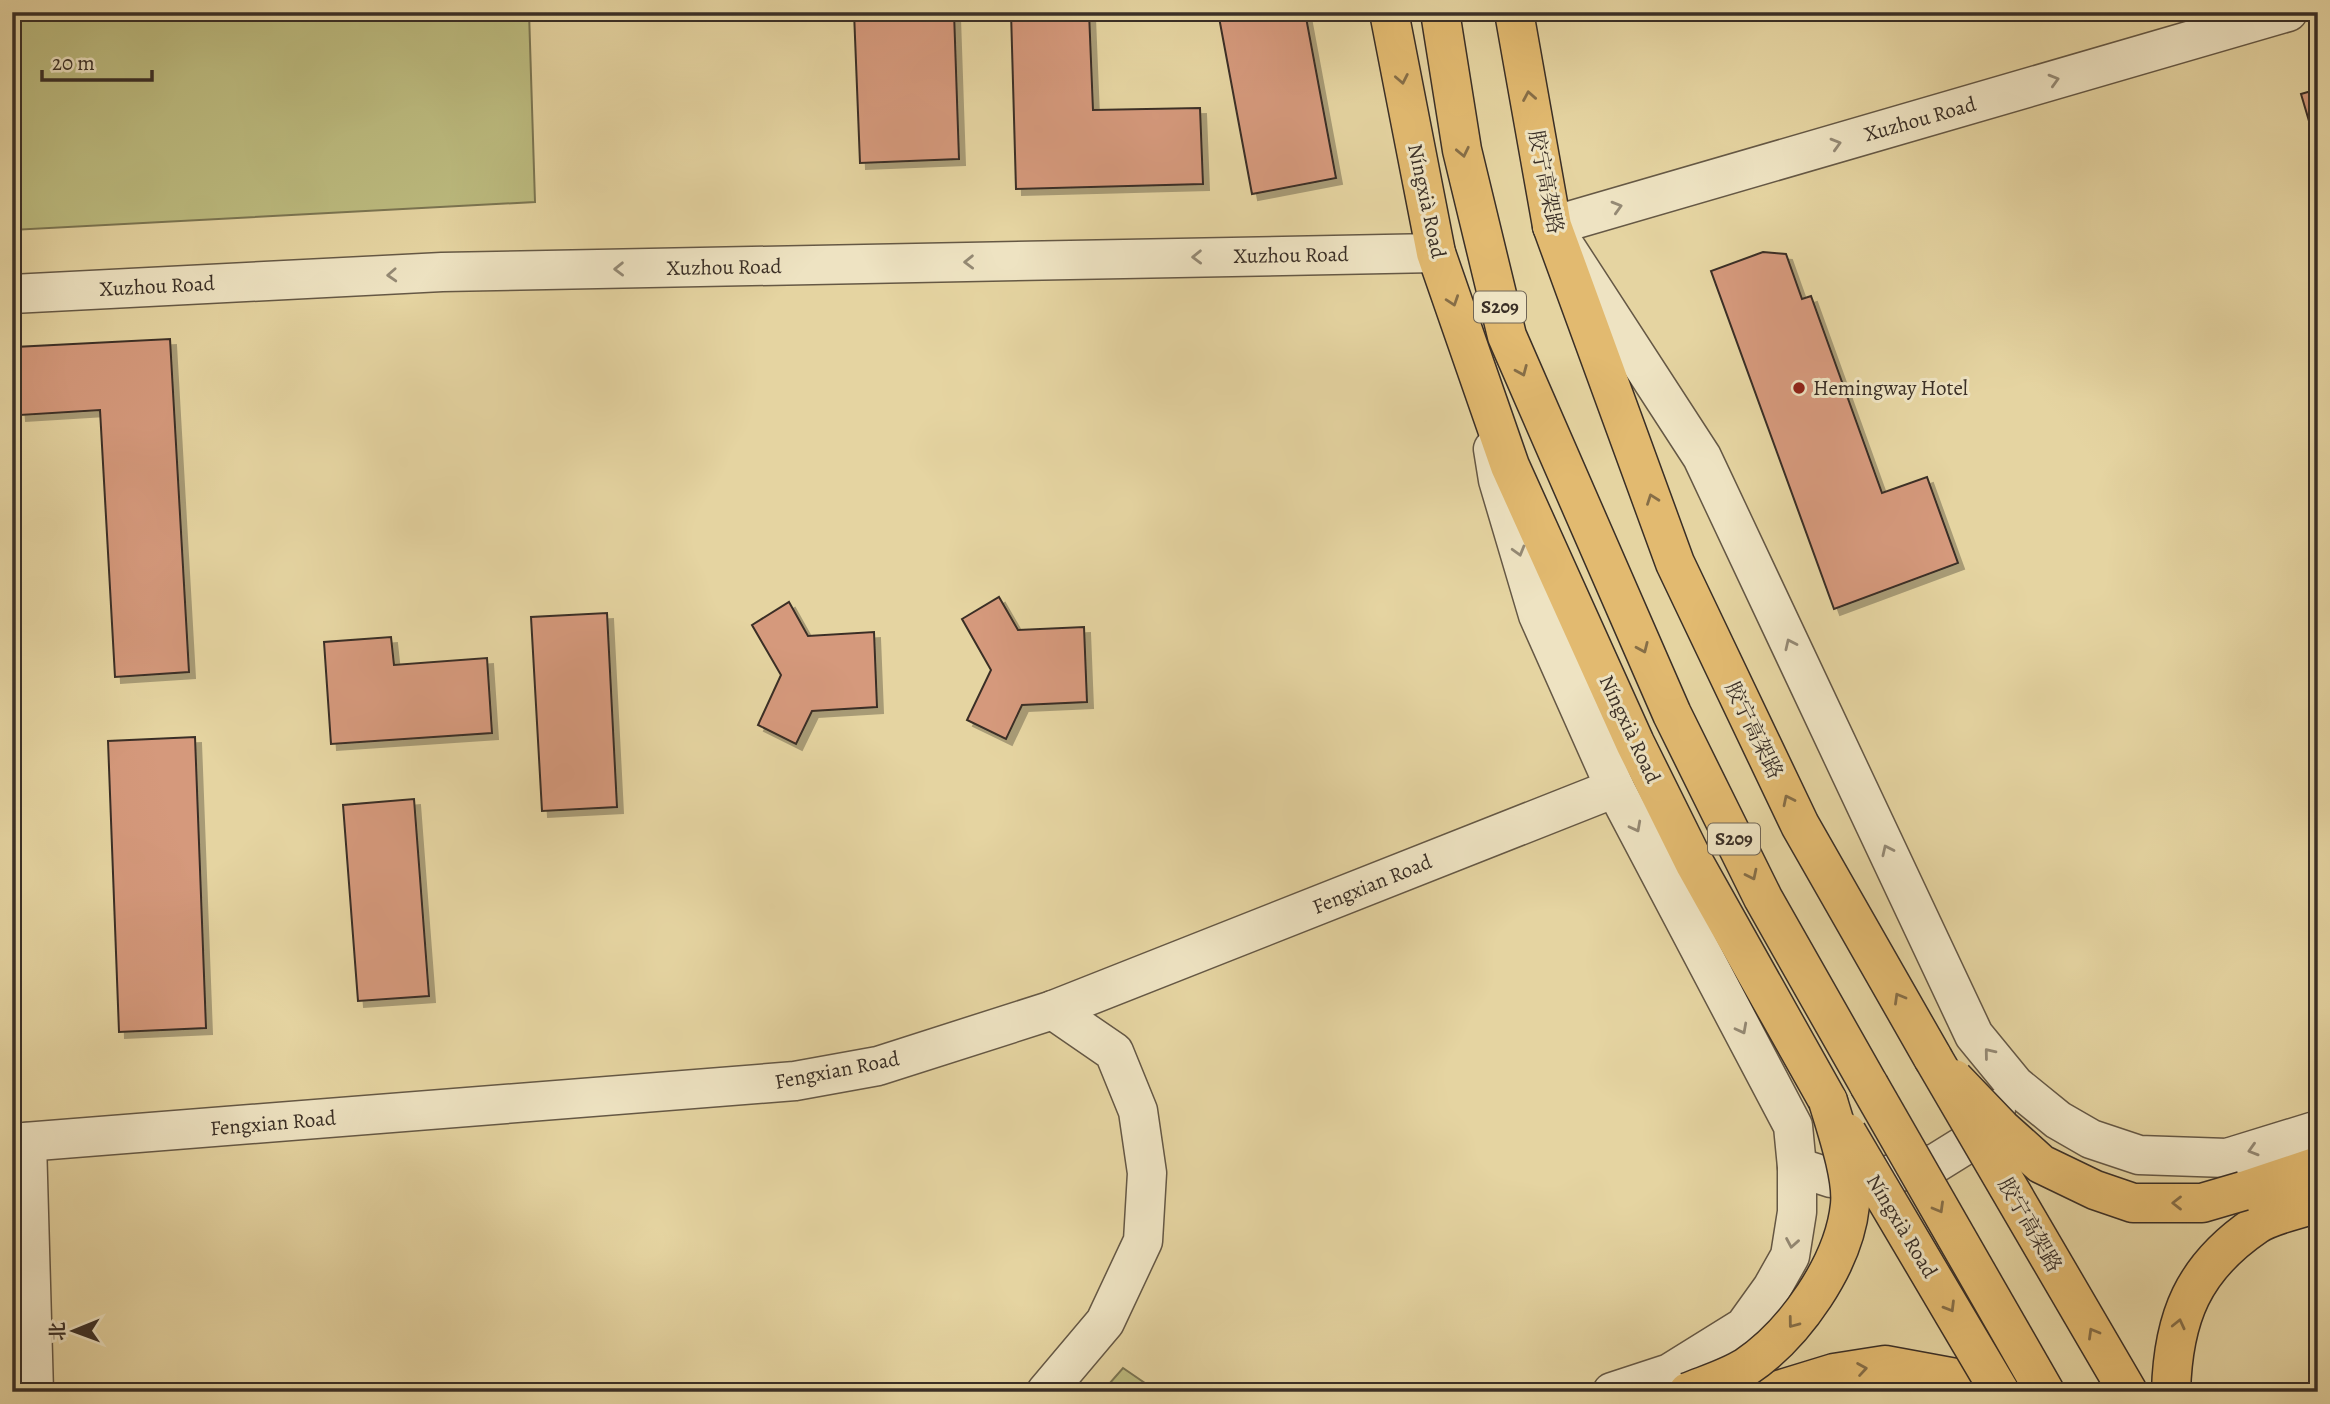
<svg xmlns="http://www.w3.org/2000/svg" width="2330" height="1404" viewBox="0 0 2330 1404" font-family="Alegreya,'Noto Serif SC',serif">
	<defs>
		<filter id="shadow"><feDropShadow dx="6" dy="6" stdDeviation="0" flood-color="#0004"/></filter>
	</defs>
	<rect width="100%" height="100%" fill="#e5d4a1"/>
	<filter id="stains"><feTurbulence type="fractalNoise" baseFrequency=".00286" numOctaves="4"/><feColorMatrix values="0 0 0 0 .2 0 0 0 0 .09 0 0 0 0 .02 0 0 0 .5 -.17"/></filter>
	<radialGradient id="worn" r=".72"><stop offset=".6" stop-color="#630" stop-opacity="0"/><stop offset="1" stop-color="#630" stop-opacity=".3"/></radialGradient>
	<g fill="#bcbb7f" stroke="#7b7552" stroke-width="2">
		<polygon points="12,12 529,12 535,202 12,230"/>
		<polygon points="1123,1368 1158,1392 1102,1392"/>
	</g>
	<g fill="#d5997c" stroke="#3a2f26" stroke-width="2" filter="url(#shadow)">
		<polygon points="854,12 954,12 959,159 860,163"/>
		<polygon points="1011,12 1089,12 1093,110 1200,108 1203,184 1016,189"/>
		<polygon points="1218,12 1305,12 1336,178 1252,194"/>
		<polygon points="2318,89 2318,147 2317,148 2301,94"/>
		<polygon points="1763,252 1786,254 1802,299 1811,296 1882,493 1927,477 1958,563 1834,609 1711,271"/>
		<polygon points="170,339 189,672 115,677 100,410 20,415 15,347"/>
		<polygon points="999,597 1018,630 1084,627 1087,702 1022,705 1006,739 967,720 991,670 962,619"/>
		<polygon points="789,602 808,636 874,632 877,707 812,711 796,744 758,725 781,675 752,625"/>
		<polygon points="607,613 617,807 542,811 531,617"/>
		<polygon points="391,637 394,665 487,658 492,733 331,744 324,642"/>
		<polygon points="195,737 206,1028 119,1032 108,741"/>
		<polygon points="414,799 429,996 358,1001 343,805"/>
	</g>
	<g fill="none" stroke-linecap="round" stroke-linejoin="round">
		<defs>
			<g id="minor">
				<polyline points="27,1142 34,1392"/>
				<polyline points="12,1143 795,1081 878,1066 1053,1010 1615,788"/>
				<polyline points="1046,1392 1105,1322 1143,1241 1147,1173 1138,1111 1114,1052 1053,1010"/>
			</g>
			<g id="tertiary">
				<polyline points="2288,12 1552,226 1702,457 1974,1035 2015,1085 2058,1120 2091,1139 2139,1155 2227,1158 2318,1130"/>
				<polyline points="12,294 442,272 1436,253"/>
				<polyline points="1493,449 1498,480 1538,615 1615,788 1793,1126 1797,1167 1797,1212 1790,1256 1772,1288 1744,1327 1670,1373 1612,1392"/>
				<polyline points="1797,1167 1831,1178 1860,1182 1936,1163 1965,1145 1996,1109"/>
			</g>
			<g id="primary">
				<polyline points="1389,12 1436,253 1510,466 1635,743 1695,864 1828,1101"/>
				<polyline points="2243,1191 2318,1166"/>
				<polyline points="1772,1392 1834,1373 1885,1365 1961,1379 1975,1392"/>
				<path d="M2171 1392C2173 1317 2193 1268 2256 1225 2271 1215 2300 1209 2318 1203"/>
			</g>
			<g id="trunk">
				<polyline points="1440,12 1462,150 1507,336 1672,714 1763,898 1869,1085"/>
				<polyline points="1514,12 1552,226 1675,563 1800,825 1933,1058"/>
			</g>
		</defs>
		<use href="#minor" stroke="#655845" stroke-width="41"/>
		<use href="#tertiary" stroke="#655845" stroke-width="41"/>
		<use href="#primary" stroke="#3a2f26" stroke-width="41"/>
		<use href="#trunk" stroke="#3a2f26" stroke-width="41"/>
		<use href="#minor" stroke="#eee3c2" stroke-width="38"/>
		<use href="#tertiary" stroke="#eee3c2" stroke-width="38"/>
		<use href="#primary" stroke="#e2ba70" stroke-width="38"/>
		<use href="#trunk" stroke="#e2ba70" stroke-width="38"/>
		<defs>
			<g id="primary-bridge">
				<polyline points="1954,1079 2001,1128 2041,1164 2095,1190 2133,1203 2202,1203 2243,1191"/>
				<polyline points="1847,1133 2000,1392"/>
				<path d="M1688 1392C1708 1384 1728 1378 1746 1367 1795 1334 1844 1264 1850 1205 1853 1177 1836 1128 1828 1101"/>
			</g>
			<g id="trunk-bridge">
				<polyline points="1933,1058 2128,1392"/>
				<polyline points="1869,1085 2045,1392"/>
			</g>
		</defs>
		<use href="#primary-bridge" stroke="#3a2f26" stroke-width="41" stroke-linecap="butt"/>
		<use href="#trunk-bridge" stroke="#3a2f26" stroke-width="41" stroke-linecap="butt"/>
		<use href="#primary-bridge" stroke="#e2ba70" stroke-width="38"/>
		<use href="#trunk-bridge" stroke="#e2ba70" stroke-width="38"/>
	</g>
	<defs><path id="oneway-chevron" d="M-2-3.5L2.5 0L-2 3.5" fill="none" stroke-width="1.6" stroke-linecap="round" stroke-linejoin="round" transform="scale(1.75)"/></defs>
	<g stroke="#866e47">
		<use href="#oneway-chevron" transform="translate(1402 79) rotate(79)"/>
		<use href="#oneway-chevron" transform="translate(1529 96) rotate(-100)"/>
		<use href="#oneway-chevron" transform="translate(1463 152) rotate(78)"/>
		<use href="#oneway-chevron" transform="translate(1453 301) rotate(71)"/>
		<use href="#oneway-chevron" transform="translate(1522 371) rotate(67)"/>
		<use href="#oneway-chevron" transform="translate(1652 499) rotate(-110)"/>
		<use href="#oneway-chevron" transform="translate(1643 648) rotate(66)"/>
		<use href="#oneway-chevron" transform="translate(1788 800) rotate(-116)"/>
		<use href="#oneway-chevron" transform="translate(1752 875) rotate(64)"/>
		<use href="#oneway-chevron" transform="translate(1899 998) rotate(-120)"/>
		<use href="#oneway-chevron" transform="translate(2177 1203) rotate(-180)"/>
		<use href="#oneway-chevron" transform="translate(1939 1208) rotate(60)"/>
		<use href="#oneway-chevron" transform="translate(1950 1307) rotate(59)"/>
		<use href="#oneway-chevron" transform="translate(1793 1323) rotate(127)"/>
		<use href="#oneway-chevron" transform="translate(2179 1324) rotate(-77)"/>
		<use href="#oneway-chevron" transform="translate(2093 1333) rotate(-120)"/>
		<use href="#oneway-chevron" transform="translate(1862 1369) rotate(-9)"/>
	</g>
	<g stroke="#948974">
		<use href="#oneway-chevron" transform="translate(2054 80) rotate(-16)"/>
		<use href="#oneway-chevron" transform="translate(1836 144) rotate(-16)"/>
		<use href="#oneway-chevron" transform="translate(1617 207) rotate(-16)"/>
		<use href="#oneway-chevron" transform="translate(1197 257) rotate(179)"/>
		<use href="#oneway-chevron" transform="translate(969 262) rotate(179)"/>
		<use href="#oneway-chevron" transform="translate(619 269) rotate(179)"/>
		<use href="#oneway-chevron" transform="translate(392 275) rotate(177)"/>
		<use href="#oneway-chevron" transform="translate(1519 551) rotate(74)"/>
		<use href="#oneway-chevron" transform="translate(1790 644) rotate(-115)"/>
		<use href="#oneway-chevron" transform="translate(1636 827) rotate(62)"/>
		<use href="#oneway-chevron" transform="translate(1887 850) rotate(-115)"/>
		<use href="#oneway-chevron" transform="translate(1742 1029) rotate(62)"/>
		<use href="#oneway-chevron" transform="translate(1989 1053) rotate(-129)"/>
		<use href="#oneway-chevron" transform="translate(2253 1150) rotate(163)"/>
		<use href="#oneway-chevron" transform="translate(1792 1243) rotate(100)"/>
	</g>
	<circle fill="#8f2418" stroke="#eee3c2" stroke-width="2.5" cx="1799" cy="388" r="7"/>
	<g text-anchor="middle" dominant-baseline="central" stroke-width="6" stroke-linejoin="round" paint-order="stroke">
		<g fill="#eee3c2" stroke="#706555" stroke-width="2">
			<rect x="1474" y="291.5" width="52" height="31" rx="5"/>
			<rect x="1708" y="823.5" width="52" height="31" rx="5"/>
		</g>
		<g font-size="19" font-weight="bold" fill="#3a2f26">
			<text x="1500" y="307">S209</text>
			<text x="1734" y="839">S209</text>
		</g>
		<g font-size="21" fill="#3a2f26" stroke="#eee3c2">
			<text transform="translate(1920 119) rotate(-16)">Xuzhou Road</text>
			<text transform="translate(1546 182) rotate(79)">胶宁高架路</text>
			<text transform="translate(1427 201) rotate(78)">Níngxià Road</text>
			<text transform="translate(1291 255) rotate(-1)">Xuzhou Road</text>
			<text transform="translate(724 267) rotate(-1)">Xuzhou Road</text>
			<text transform="translate(157 286) rotate(-3)">Xuzhou Road</text>
			<text transform="translate(1630 729) rotate(65)">Níngxià Road</text>
			<text transform="translate(1754 730) rotate(64)">胶宁高架路</text>
			<text transform="translate(1372 884) rotate(-22)">Fengxian Road</text>
			<text transform="translate(837 1070) rotate(-11)">Fengxian Road</text>
			<text transform="translate(273 1123) rotate(-5)">Fengxian Road</text>
			<text transform="translate(2030 1225) rotate(60)">胶宁高架路</text>
			<text transform="translate(1902 1226) rotate(59)">Níngxià Road</text>
		</g>
		<g font-size="21" fill="#3a2f26" stroke="#eee3c2" text-anchor="start">
			<text x="1813" y="388">Hemingway Hotel</text>
		</g>
	</g>
	<rect width="2330" height="1404" fill="none" stroke="#e5d4a1" stroke-width="42"/>
	<rect x="14" y="14" width="2302" height="1376" fill="none" stroke="#3a2f26" stroke-width="3.5"/>
	<rect x="21" y="21" width="2288" height="1362" fill="none" stroke="#3a2f26" stroke-width="2"/>
	<g transform="translate(74 1331) rotate(269)" stroke="#eee3c2" stroke-width="5" paint-order="stroke">
	<path d="M0-5L12 26L0 18L-12 26Z" fill="#3a2f26"/>
	<text y="-10" font-size="19" font-weight="bold" text-anchor="middle" fill="#3a2f26">北</text>
	</g>
	<path d="M42 70v10h110v-10" fill="none" stroke="#3a2f26" stroke-width="3.5"/>
	<text x="52" y="70" font-size="21" fill="#3a2f26" stroke="#eee3c2" stroke-width="5" paint-order="stroke">20 m</text>
	<rect width="100%" height="100%" filter="url(#stains)"/>
	<rect width="100%" height="100%" fill="url(#worn)"/>
</svg>
